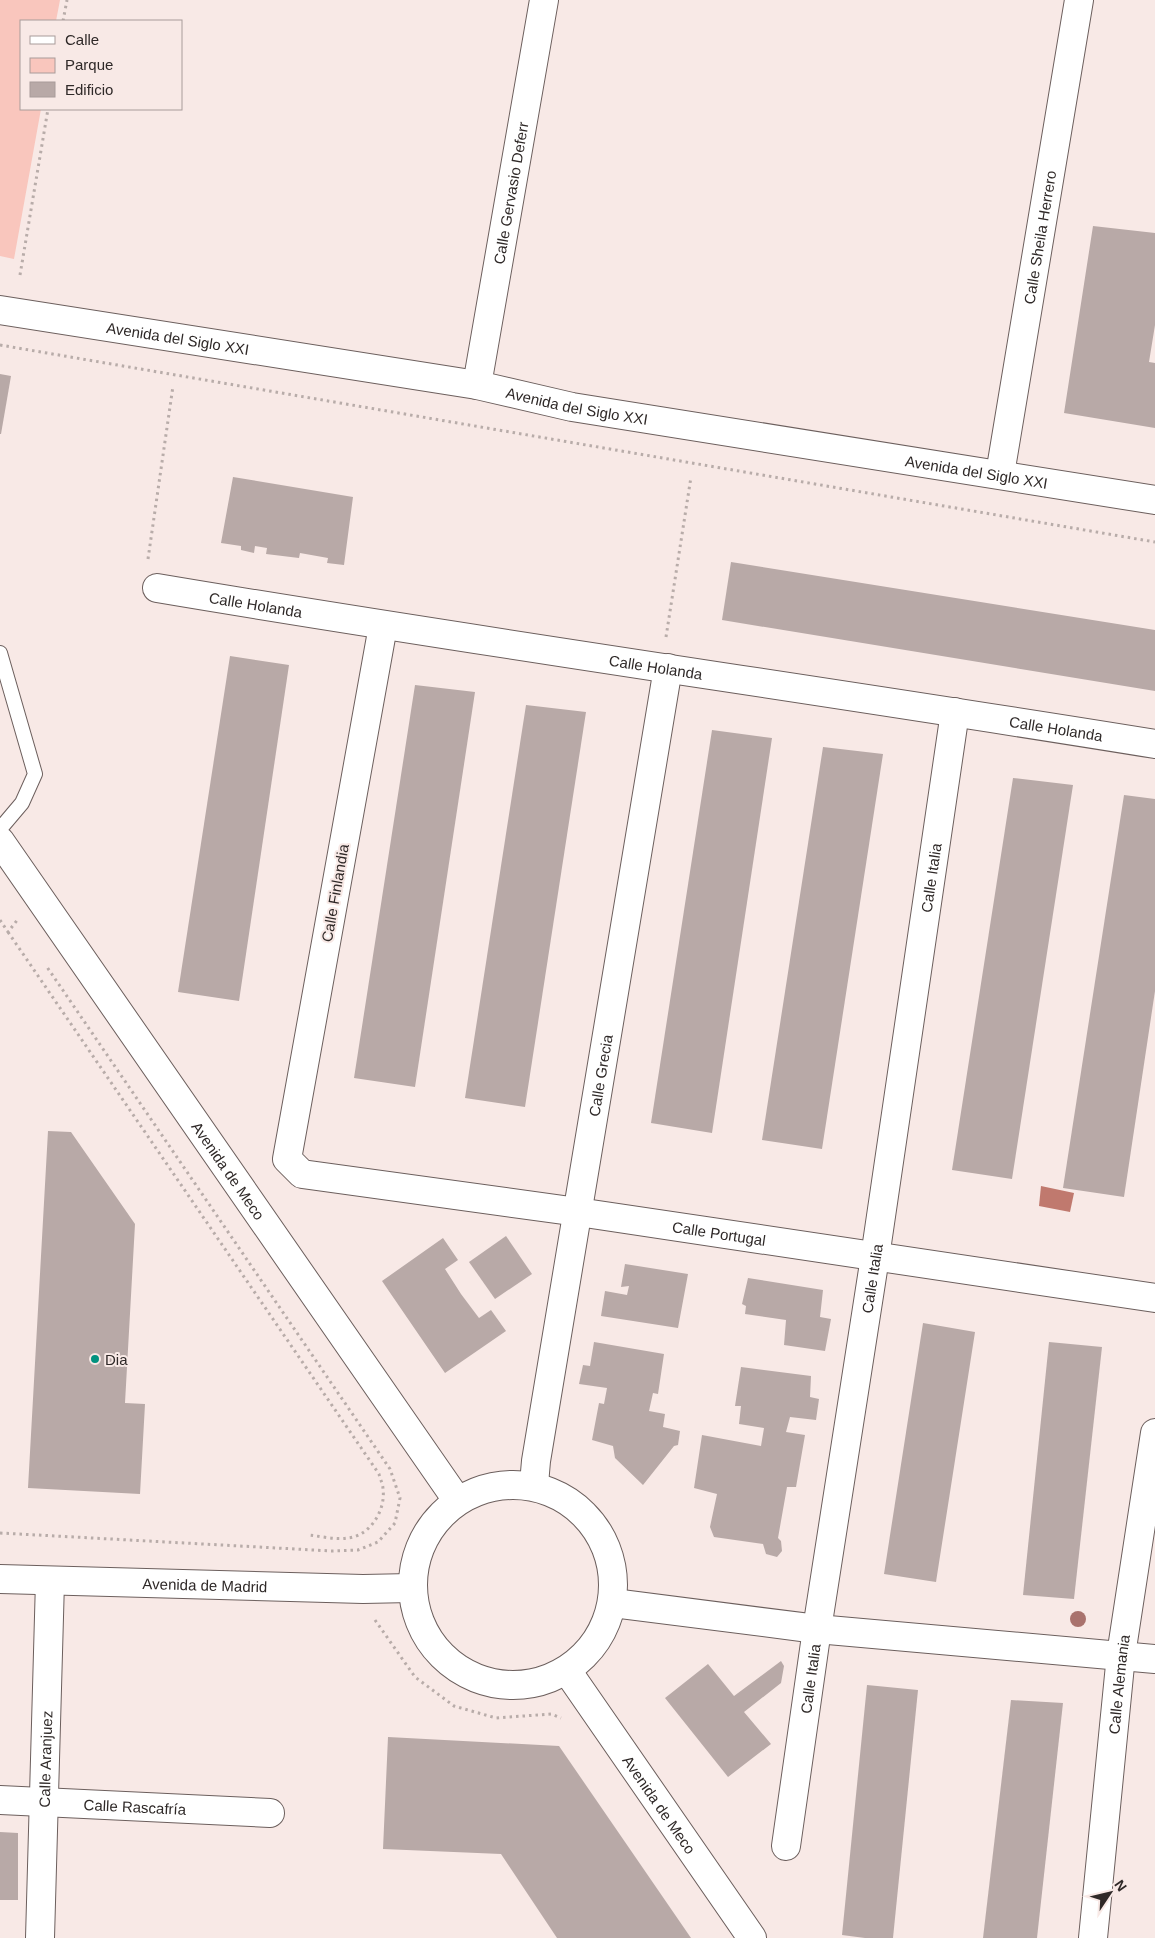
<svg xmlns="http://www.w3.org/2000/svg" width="1155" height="1938" viewBox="0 0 1155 1938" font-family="Arial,sans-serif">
	<rect width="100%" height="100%" fill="#f8e9e6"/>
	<polygon fill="#f9c6bd" points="0,0 60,0 56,21 21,21 21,109 41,109 14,259 0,256"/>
	<polygon fill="#c0796e" points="1041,1186 1074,1193 1070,1212 1039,1206"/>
	<g fill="#b8a9a7">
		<polygon points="1093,226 1155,233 1155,325 1149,362 1155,363 1155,428 1064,413"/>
		<polygon points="0,374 11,376 1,434 0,434"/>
		<polygon points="233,477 353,497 344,565 327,563 328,558 300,553 299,558 266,554 267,548 255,546 254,553 241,550 241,546 221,543"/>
		<polygon points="731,562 1155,630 1155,691 722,620"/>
		<polygon points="230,656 289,665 239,1001 178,992"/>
		<polygon points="415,685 475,692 415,1087 354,1078"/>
		<polygon points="526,705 586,712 525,1107 465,1098"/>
		<polygon points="712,730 772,738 712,1133 651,1123"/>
		<polygon points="823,747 883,754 822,1149 762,1140"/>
		<polygon points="1013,778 1073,785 1012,1179 952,1170"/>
		<polygon points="1124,795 1155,799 1155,991 1124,1197 1063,1188"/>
		<polygon points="48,1131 71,1132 135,1224 125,1403 145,1404 140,1494 28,1488"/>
		<polygon points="506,1236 532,1274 495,1299 469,1262"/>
		<polygon points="443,1238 458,1260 445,1269 461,1294 479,1318 491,1310 506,1331 445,1373 382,1281"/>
		<polygon points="625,1264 688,1274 678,1328 601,1316 605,1291 627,1295 629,1286 621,1287"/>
		<polygon points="748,1278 823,1290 820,1317 831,1319 825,1351 784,1345 786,1320 745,1314 746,1306 742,1304"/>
		<polygon points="923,1323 975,1332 936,1582 884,1574"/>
		<polygon points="594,1342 664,1354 658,1394 653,1393 649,1411 665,1414 663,1427 680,1431 678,1445 674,1446 643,1485 615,1458 613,1446 592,1440 599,1403 604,1404 607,1388 579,1384 583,1365 590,1366"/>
		<polygon points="1049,1342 1102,1347 1074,1599 1023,1595"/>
		<polygon points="741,1367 811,1376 810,1397 819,1399 816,1420 790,1417 786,1432 805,1435 796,1487 787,1487 778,1538 781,1541 782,1551 777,1557 766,1554 763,1544 714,1537 710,1527 717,1494 694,1488 702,1435 761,1446 764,1428 739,1424 741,1406 735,1406"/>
		<polygon points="781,1661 784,1666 781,1683 744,1712 771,1744 728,1777 665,1698 708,1664 734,1696"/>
		<polygon points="867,1685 918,1690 893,1938 865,1938 842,1935"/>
		<polygon points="1011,1700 1063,1703 1037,1938 983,1938"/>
		<polygon points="388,1737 559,1746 691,1938 557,1938 501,1854 383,1849"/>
		<polygon points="0,1832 18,1833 18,1900 0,1900"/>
	</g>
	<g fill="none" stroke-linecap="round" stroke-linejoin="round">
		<defs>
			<polyline id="service" points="0,653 35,774 22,803 0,829"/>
			<g id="minor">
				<path id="s1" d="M0 310 477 385 572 407 1155 500"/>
				<path id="s2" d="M477 385 544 0"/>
				<path id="s3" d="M1000 474 1079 0"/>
				<path id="s4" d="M157 588C489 644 822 690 1155 744"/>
				<path id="s5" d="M383 626 287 1159 302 1174 578 1212 1155 1298"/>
				<path id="s6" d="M534 1484 536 1461 668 668"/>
				<path id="s7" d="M0 1579 363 1589 411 1588"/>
				<polyline points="613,1603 817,1629 1155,1659"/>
				<path id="s8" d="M0 1800 270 1813"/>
				<path id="s9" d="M786 1846 817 1629 875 1257 955 712"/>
				<path id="s10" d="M40 1938 50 1581"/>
				<path id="s11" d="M1093 1938 1121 1655 1155 1433"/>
			</g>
			<g id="tertiary">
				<path id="s12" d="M0 841 457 1500"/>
				<circle cx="513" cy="1585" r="100"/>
				<path id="s13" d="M568 1672 752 1938"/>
			</g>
		</defs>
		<use href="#service" stroke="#6c5f5d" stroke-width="16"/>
		<use href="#minor" stroke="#6c5f5d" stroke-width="30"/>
		<use href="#tertiary" stroke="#6c5f5d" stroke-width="30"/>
		<g stroke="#b8aca9" stroke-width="3" stroke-dasharray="2.5 4" stroke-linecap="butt">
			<polyline points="63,21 67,0"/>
			<polyline points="20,275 48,109"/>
			<polyline points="0,345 1155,542"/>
			<polyline points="148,559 173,386"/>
			<polyline points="666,637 691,477"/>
			<polyline points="0,920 8,932 18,919"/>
			<path d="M8 932 379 1474C380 1479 383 1484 383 1489 386 1511 369 1537 347 1538 335 1540 320 1536 308 1535"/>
			<polyline points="0,1533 332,1551 358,1550 378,1542 395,1523 400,1498 390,1469 47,967"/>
			<polyline points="375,1620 415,1677 454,1706 496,1718 551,1714 561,1718"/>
		</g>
		<use href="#service" stroke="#fff" stroke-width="14"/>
		<use href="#minor" stroke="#fff" stroke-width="28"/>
		<use href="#tertiary" stroke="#fff" stroke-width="28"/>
	</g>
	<circle fill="#a9726d" cx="1078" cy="1619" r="8"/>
	<circle fill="#01927f" stroke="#f8e9e6" stroke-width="2" cx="95" cy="1359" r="5"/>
	<g text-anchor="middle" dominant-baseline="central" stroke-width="4" stroke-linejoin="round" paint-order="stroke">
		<g font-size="15" fill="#2f2928" stroke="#f8e9e6">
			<text stroke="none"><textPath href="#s2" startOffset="195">Calle Gervasio Deferr</textPath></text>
			<text stroke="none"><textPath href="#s3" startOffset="240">Calle Sheila Herrero</textPath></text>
			<text stroke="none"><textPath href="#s1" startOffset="180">Avenida del Siglo XXI</textPath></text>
			<text stroke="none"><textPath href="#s1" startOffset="585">Avenida del Siglo XXI</textPath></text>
			<text stroke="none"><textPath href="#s1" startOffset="990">Avenida del Siglo XXI</textPath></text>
			<text stroke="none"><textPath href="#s4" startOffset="100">Calle Holanda</textPath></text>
			<text stroke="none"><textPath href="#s4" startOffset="505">Calle Holanda</textPath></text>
			<text stroke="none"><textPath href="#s4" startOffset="910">Calle Holanda</textPath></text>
			<text stroke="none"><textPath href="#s9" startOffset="979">Calle Italia</textPath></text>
			<text transform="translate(335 893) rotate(-80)">Calle Finlandia</text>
			<text stroke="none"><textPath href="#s6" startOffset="414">Calle Grecia</textPath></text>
			<text stroke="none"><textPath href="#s12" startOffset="401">Avenida de Meco</textPath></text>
			<text stroke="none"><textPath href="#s5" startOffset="984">Calle Portugal</textPath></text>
			<text stroke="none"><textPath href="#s9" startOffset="574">Calle Italia</textPath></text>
			<text stroke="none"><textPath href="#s7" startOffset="205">Avenida de Madrid</textPath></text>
			<text stroke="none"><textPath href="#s9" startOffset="169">Calle Italia</textPath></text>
			<text stroke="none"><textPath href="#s11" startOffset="255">Calle Alemania</textPath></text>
			<text stroke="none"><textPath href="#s10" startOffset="179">Calle Aranjuez</textPath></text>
			<text stroke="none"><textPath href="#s13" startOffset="161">Avenida de Meco</textPath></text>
			<text stroke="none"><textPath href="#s8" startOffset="135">Calle Rascafría</textPath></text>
		</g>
		<g font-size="15" fill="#2f2928" stroke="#f8e9e6" text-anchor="start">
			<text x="105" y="1359">Dia</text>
		</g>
	</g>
	<rect x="20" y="20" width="162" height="90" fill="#f8e9e6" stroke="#a89c9a"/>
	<rect x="30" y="36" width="25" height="8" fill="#ffffff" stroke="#a89c9a"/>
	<text x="65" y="45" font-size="15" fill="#2f2928">Calle</text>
	<rect x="30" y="58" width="25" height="15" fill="#f9c6bd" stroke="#a89c9a"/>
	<text x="65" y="70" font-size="15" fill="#2f2928">Parque</text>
	<rect x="30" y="82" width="25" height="15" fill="#b8a9a7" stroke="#a89c9a"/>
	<text x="65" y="95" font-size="15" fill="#2f2928">Edificio</text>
	<g transform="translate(1110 1893) rotate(55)" stroke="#f8e9e6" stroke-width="4" paint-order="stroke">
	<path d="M0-4L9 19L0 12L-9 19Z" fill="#2f2928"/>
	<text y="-8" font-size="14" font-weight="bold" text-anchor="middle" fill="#2f2928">N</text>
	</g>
</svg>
